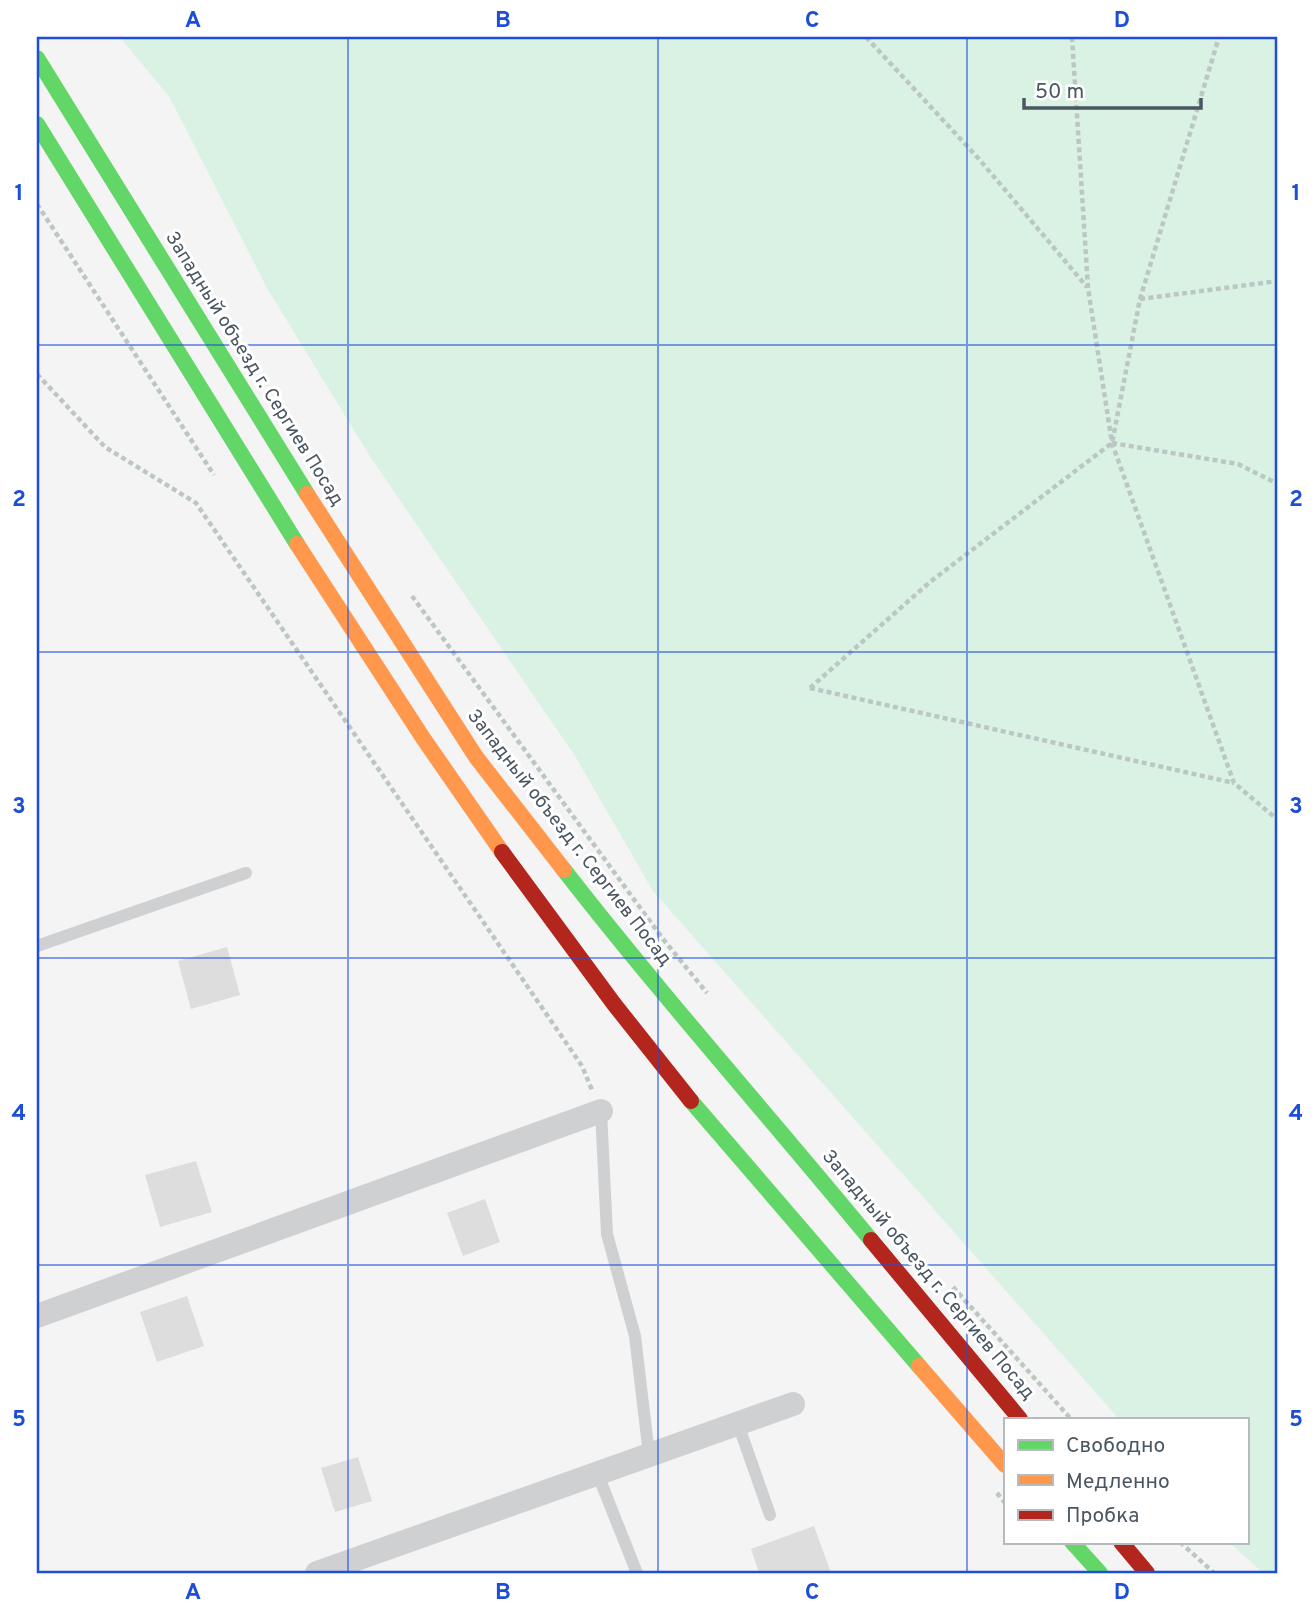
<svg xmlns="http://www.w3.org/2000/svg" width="1315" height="1610" viewBox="0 0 1315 1610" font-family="Overpass,sans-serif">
	<rect width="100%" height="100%" fill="#f4f4f4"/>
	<polygon fill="#d9f2e3" points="120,37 1278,37 1278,1573 1263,1573 1229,1542 1247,1542 1247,1419 1119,1419 653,891 575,756 371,458 267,288 170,98"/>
	<g fill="#ddddde">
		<polygon points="227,947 240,995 191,1009 178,961"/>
		<polygon points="196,1161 212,1212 160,1227 145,1175"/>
		<polygon points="485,1199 500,1242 463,1256 447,1213"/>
		<polygon points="187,1296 204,1346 157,1362 140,1312"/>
		<polygon points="358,1457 372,1501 335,1512 321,1468"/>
		<polygon points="814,1526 831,1573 759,1573 751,1549"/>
	</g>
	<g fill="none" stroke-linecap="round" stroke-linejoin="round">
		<g stroke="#bcc7c4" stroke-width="4.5" stroke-dasharray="5 3.5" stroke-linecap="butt">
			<polyline points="866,37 979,159 1087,287"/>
			<polyline points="1072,37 1088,288 1112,443 1234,783 1278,820"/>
			<polyline points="37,204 214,475"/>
			<polyline points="1140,299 1278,281"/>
			<polyline points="37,374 105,447 196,503 582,1066 592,1090"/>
			<polyline points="1112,443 1238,464 1278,484"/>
			<polyline points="412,596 663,939 707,993"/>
			<polyline points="810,688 930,582 1112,443 1140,299 1219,37"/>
			<polyline points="810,688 1234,783"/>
			<polyline points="953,1287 1071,1419"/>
			<polyline points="997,1493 1005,1503"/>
			<polyline points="1180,1542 1214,1573"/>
		</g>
		<g stroke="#ced0d2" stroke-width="12">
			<polyline points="37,946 246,873"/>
			<polyline points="601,1111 607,1234 635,1336 649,1455"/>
			<polyline points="738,1424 770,1515"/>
			<polyline points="598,1475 637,1573"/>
		</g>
		<g stroke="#ced0d2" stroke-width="24">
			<polyline points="37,1316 601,1111"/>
			<polyline points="317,1573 793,1404"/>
		</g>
		<g stroke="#63d668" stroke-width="16">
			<polyline points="37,58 307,494"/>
			<polyline points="37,124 297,544"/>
			<path d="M564 870C662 996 769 1116 871 1240"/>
			<polyline points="691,1101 919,1366"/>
			<polyline points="1072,1542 1100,1573"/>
		</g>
		<g stroke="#ff974d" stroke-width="16">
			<polyline points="307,494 476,757 564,870"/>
			<polyline points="297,544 423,738 502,852"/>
			<polyline points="919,1366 1005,1465"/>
		</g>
		<g stroke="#b3261e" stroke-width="16">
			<polyline points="502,852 614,1004 691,1101"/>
			<polyline points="871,1240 1020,1419"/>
			<polyline points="1121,1542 1147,1573"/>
		</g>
	</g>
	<path fill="none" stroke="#1d4ed8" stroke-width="2" stroke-opacity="0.55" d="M348 37V1573M658 37V1573M967 37V1573M37 345H1278M37 652H1278M37 958H1278M37 1265H1278"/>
	<g text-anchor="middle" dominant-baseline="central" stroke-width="6" stroke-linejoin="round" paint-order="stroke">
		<g font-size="19" fill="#4a5661" stroke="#fff">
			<text transform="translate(254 369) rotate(58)">Западный объезд г. Сергиев Посад</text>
			<text transform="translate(569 838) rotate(52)">Западный объезд г. Сергиев Посад</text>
			<text transform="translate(928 1275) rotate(50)">Западный объезд г. Сергиев Посад</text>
		</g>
	</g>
	<rect width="1315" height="1610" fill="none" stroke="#ffffff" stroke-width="77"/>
	<rect x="1004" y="1418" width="245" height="126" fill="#ffffff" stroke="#b7bbc0" stroke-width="2"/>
	<rect x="1018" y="1440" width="35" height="10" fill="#63d668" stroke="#b7bbc0" stroke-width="2"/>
	<text x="1066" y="1452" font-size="21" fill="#4a5661">Свободно</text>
	<rect x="1018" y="1475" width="35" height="10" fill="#ff974d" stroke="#b7bbc0" stroke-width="2"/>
	<text x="1066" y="1488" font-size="21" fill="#4a5661">Медленно</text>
	<rect x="1018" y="1510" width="35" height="10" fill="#b3261e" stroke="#b7bbc0" stroke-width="2"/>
	<text x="1066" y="1522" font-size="21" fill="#4a5661">Пробка</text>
	<path d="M1024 98v10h177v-10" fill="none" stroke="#4a5661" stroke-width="3.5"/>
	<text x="1035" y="98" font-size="21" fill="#4a5661" stroke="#ffffff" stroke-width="5" paint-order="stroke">50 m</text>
	<rect x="38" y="38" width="1238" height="1534" fill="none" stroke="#1d4ed8" stroke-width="2.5"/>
	<g font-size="23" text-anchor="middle" font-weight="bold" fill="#1d4ed8">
		<text x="193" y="27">A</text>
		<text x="503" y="27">B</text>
		<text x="812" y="27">C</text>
		<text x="1122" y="27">D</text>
		<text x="19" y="200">1</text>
		<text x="1296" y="200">1</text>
		<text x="19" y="506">2</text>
		<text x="1296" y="506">2</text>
		<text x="19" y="813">3</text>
		<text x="1296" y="813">3</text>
		<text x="19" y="1120">4</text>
		<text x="1296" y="1120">4</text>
		<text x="19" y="1426">5</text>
		<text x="1296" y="1426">5</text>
		<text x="193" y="1599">A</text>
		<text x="503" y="1599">B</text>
		<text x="812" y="1599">C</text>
		<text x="1122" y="1599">D</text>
	</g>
</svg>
